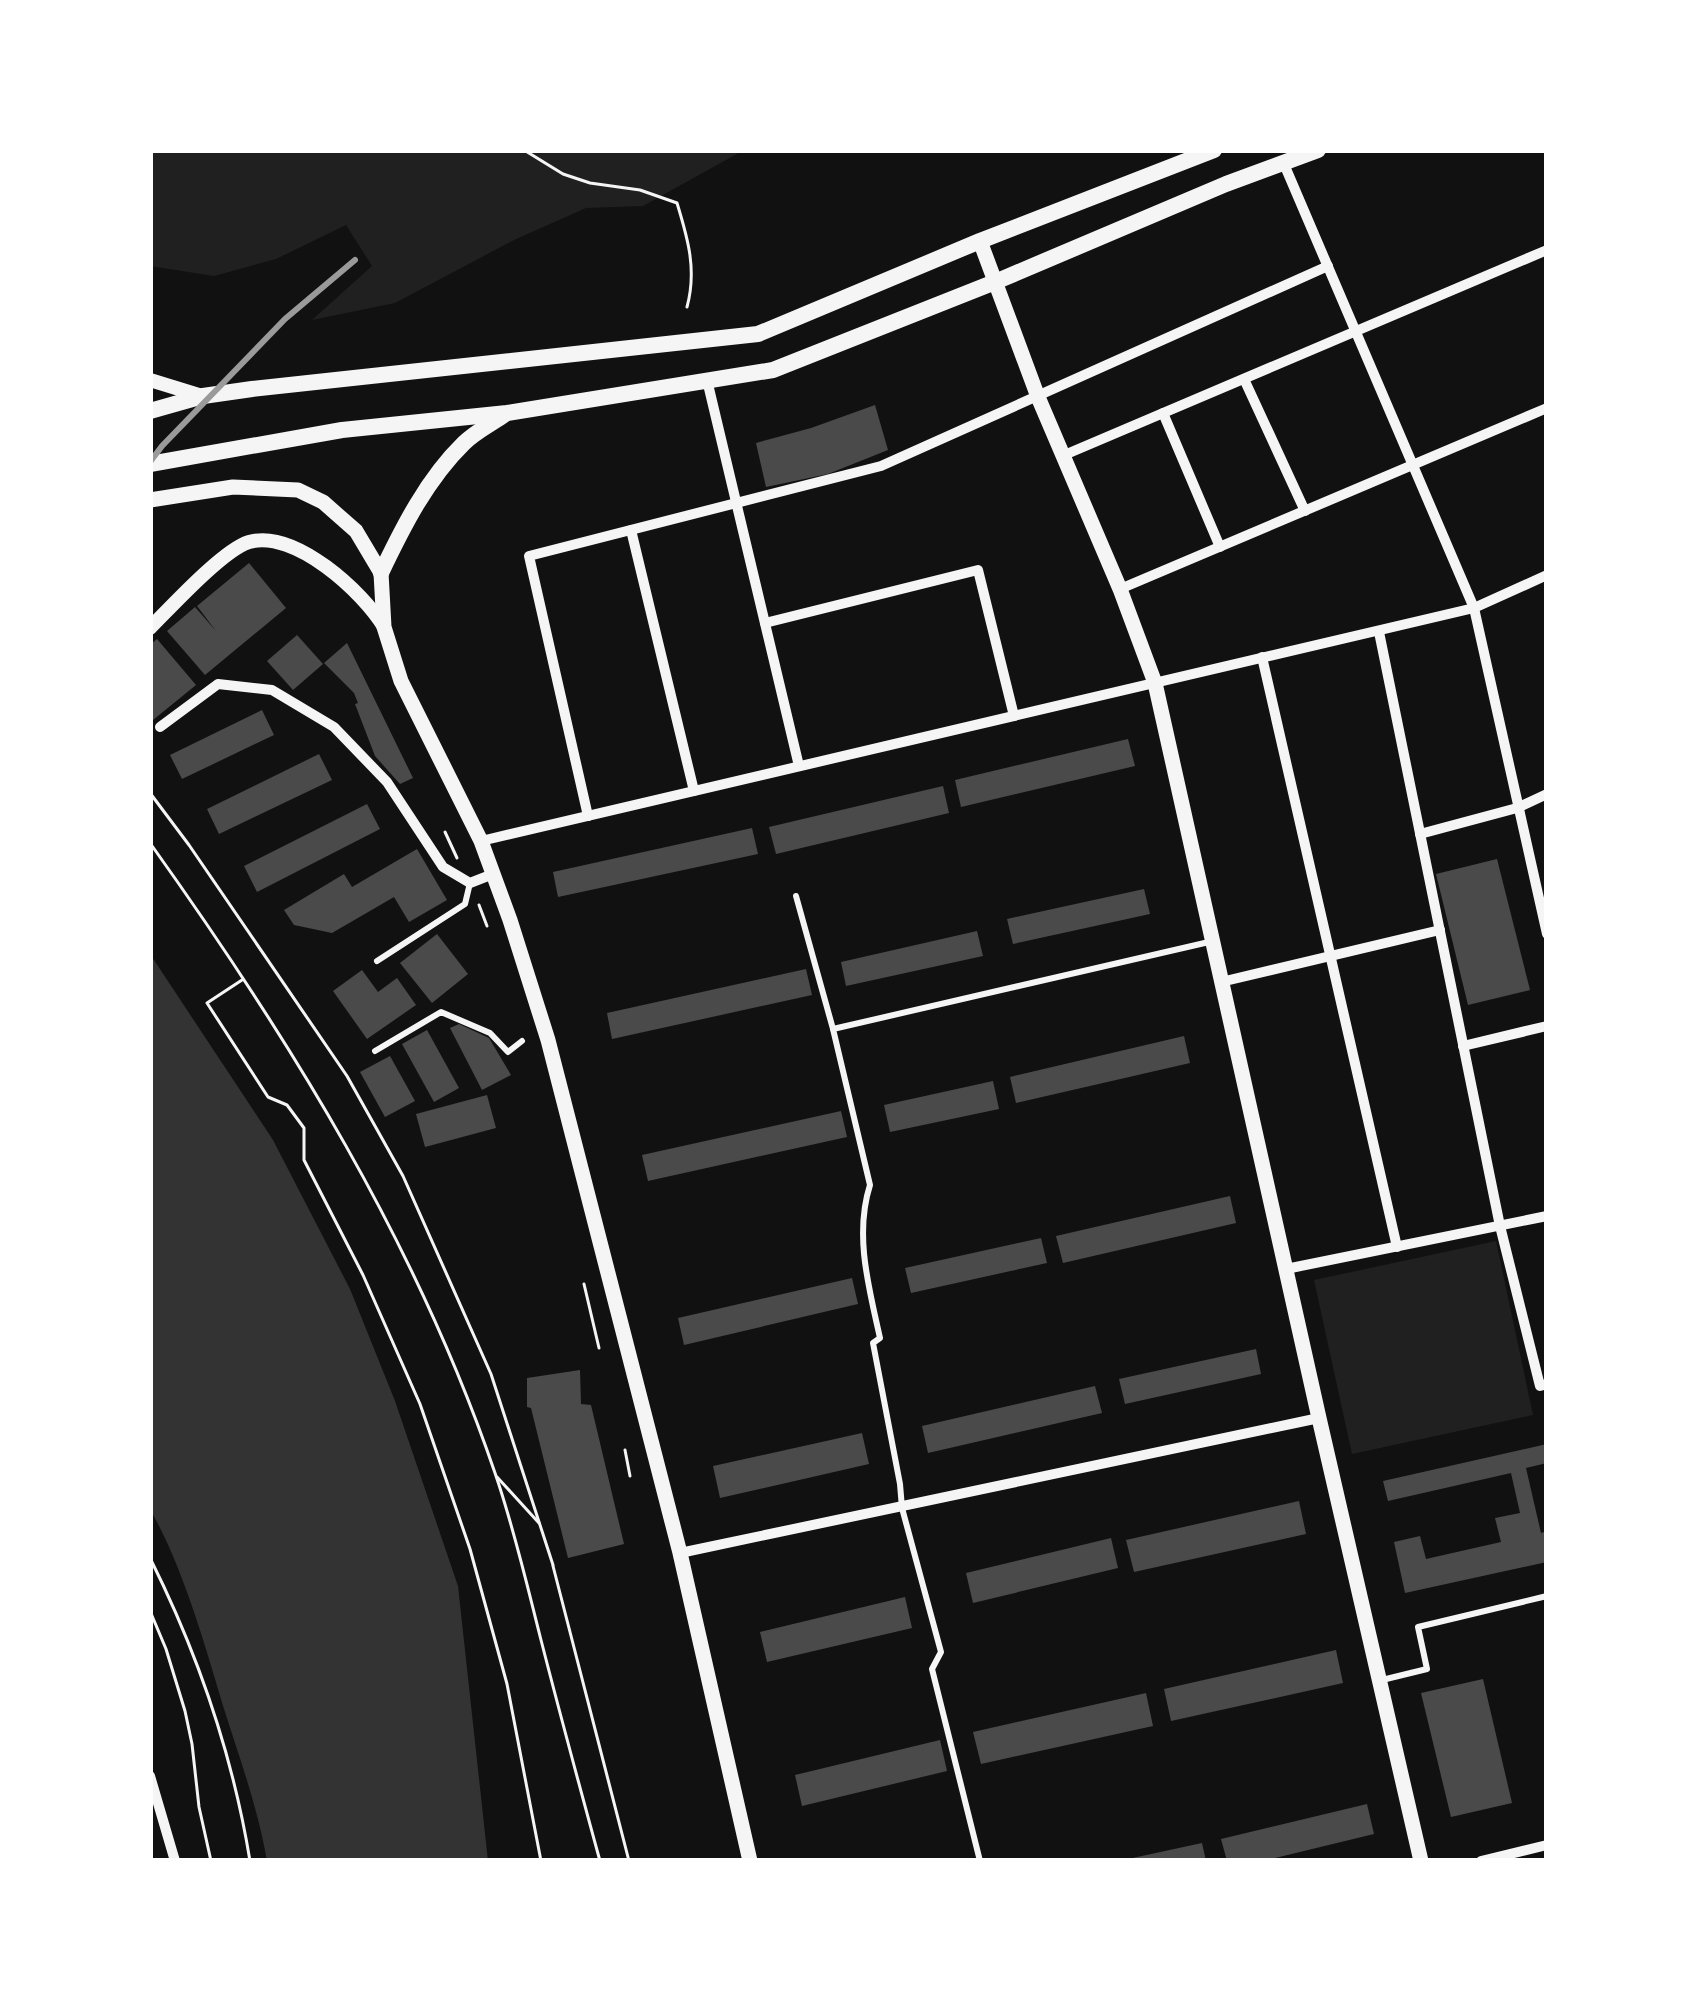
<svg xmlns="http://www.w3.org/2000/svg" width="1697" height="2011" viewBox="0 0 1697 2011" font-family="'Roboto Serif',serif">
	<rect width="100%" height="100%" fill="#111"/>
	<g fill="#202020">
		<polygon points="150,150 744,150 643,206 586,208 514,240 395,303 312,320 372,266 346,225 276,259 214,276 150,266"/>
		<polygon points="1496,1241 1533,1415 1352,1454 1314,1280"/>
	</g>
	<path fill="#333" d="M150 954 273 1140 350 1289 395 1401 458 1586 488 1861H267C258 1809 240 1759 224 1709 205 1645 183 1567 150 1509Z"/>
	<g fill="#4a4a4a">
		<polygon points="875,405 888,450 828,474 766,487 756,443 811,428"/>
		<polygon points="249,563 286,608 205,675 167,631 195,607 216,631 197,606"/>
		<polygon points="297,635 323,664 293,690 267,661"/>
		<polygon points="157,639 196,685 153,720 150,716 150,645"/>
		<polygon points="347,643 413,778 400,784 375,756 355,704 358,703 354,693 324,663"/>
		<polygon points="262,710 274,735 182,779 170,755"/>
		<polygon points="1128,739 1135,766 961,807 955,780"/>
		<polygon points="319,754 332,780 219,834 207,809"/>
		<polygon points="943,786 949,813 776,854 769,827"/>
		<polygon points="367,804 380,829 257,892 244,866"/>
		<polygon points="752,828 758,854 558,897 553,872"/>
		<polygon points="417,849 447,900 409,922 394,897 332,933 294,925 284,910 344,874 352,887"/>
		<polygon points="1497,859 1530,990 1468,1005 1436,874"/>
		<polygon points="1144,889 1150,914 1013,944 1007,919"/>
		<polygon points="977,931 983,956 846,986 841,962"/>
		<polygon points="437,934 468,974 432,1003 400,963"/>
		<polygon points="806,969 812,995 612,1039 607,1013"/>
		<polygon points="362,970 378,992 397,978 416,1005 367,1039 333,991"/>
		<polygon points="459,1024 489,1038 511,1075 482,1090 450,1028"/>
		<polygon points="427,1030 459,1088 434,1102 402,1044"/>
		<polygon points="1184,1036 1190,1063 1016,1103 1010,1077"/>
		<polygon points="390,1056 415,1101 385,1117 360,1072"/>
		<polygon points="993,1081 999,1109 890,1132 884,1105"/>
		<polygon points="487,1095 496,1128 425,1147 416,1114"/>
		<polygon points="841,1111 847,1137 648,1181 642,1155"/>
		<polygon points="1230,1196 1236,1223 1063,1263 1056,1236"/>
		<polygon points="1041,1238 1047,1263 911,1293 905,1268"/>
		<polygon points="852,1278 858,1304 684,1345 678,1318"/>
		<polygon points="1256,1349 1261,1374 1125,1404 1119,1379"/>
		<polygon points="580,1370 581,1404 591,1405 624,1544 568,1558 531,1408 527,1407 527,1378"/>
		<polygon points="1095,1386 1102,1413 928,1453 922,1426"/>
		<polygon points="862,1433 869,1464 720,1498 713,1466"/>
		<polygon points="1547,1444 1547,1463 1526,1468 1541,1533 1547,1531 1547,1562 1405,1593 1394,1542 1420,1536 1426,1559 1501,1542 1495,1518 1520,1513 1511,1473 1388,1501 1383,1481"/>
		<polygon points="1299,1501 1306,1534 1134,1572 1126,1540"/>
		<polygon points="1111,1538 1118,1568 973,1603 966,1573"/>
		<polygon points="905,1597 912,1628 767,1662 760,1632"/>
		<polygon points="1336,1650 1343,1683 1171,1721 1164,1689"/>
		<polygon points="1483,1679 1512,1803 1451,1817 1421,1693"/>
		<polygon points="1146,1693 1153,1726 981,1764 973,1732"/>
		<polygon points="940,1740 947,1771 802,1806 795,1775"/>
		<polygon points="1367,1804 1374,1834 1263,1861 1227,1861 1221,1839"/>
		<polygon points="1202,1843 1206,1861 1128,1861 1128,1859"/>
	</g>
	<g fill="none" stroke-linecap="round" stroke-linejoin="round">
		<g stroke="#f5f5f5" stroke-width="3">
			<path d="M524 150 563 174 590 183 640 190 677 203C688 239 697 270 687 307"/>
			<polyline points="150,793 189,845 347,1076 403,1176 491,1374 553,1565"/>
			<polyline points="445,832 457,858"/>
			<path d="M150 843C290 1039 417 1244 495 1473 514 1528 527 1585 541 1640 560 1714 580 1788 600 1861"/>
			<polyline points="479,905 487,926"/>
			<polyline points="242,980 207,1003 268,1097 287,1105 304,1128 304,1160 363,1275 420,1404 470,1549 507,1684 541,1861"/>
			<polyline points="584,1284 599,1348"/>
			<polyline points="625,1450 630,1476"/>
			<polyline points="497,1477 539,1523"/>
			<path d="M150 1558C197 1652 233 1757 250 1861"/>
			<polyline points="553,1566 629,1861"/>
			<polyline points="150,1611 166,1649 185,1711 192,1744 199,1807 211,1861"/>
		</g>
		<g stroke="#f5f5f5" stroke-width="6">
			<polyline points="796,896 833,1029"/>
			<polyline points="377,961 465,904 470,883"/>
			<polyline points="375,1051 441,1012 490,1033 508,1052 522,1041"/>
			<polyline points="1382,1680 1427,1669 1418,1627 1547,1596"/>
			<path d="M980 1861 932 1669 941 1652 902 1508 900 1484 873 1343 880 1338C869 1288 854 1235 870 1185L833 1029 1209 942"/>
		</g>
		<g stroke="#f5f5f5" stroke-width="10">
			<polyline points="1284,164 1474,608 1547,934"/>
			<polyline points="1244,379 1305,511"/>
			<polyline points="707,380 799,766"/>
			<polyline points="1163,413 1220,547"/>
			<polyline points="1062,456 1547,250"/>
			<polyline points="631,530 694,791"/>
			<polyline points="1120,589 1547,408"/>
			<polyline points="765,623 978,570 1014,716"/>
			<polyline points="1379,632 1500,1226 1540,1386 1547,1384"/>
			<polyline points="1262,657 1397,1247"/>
			<polyline points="160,727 218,684 272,690 334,727 387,782 443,867 470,883 493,874"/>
			<polyline points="588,816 529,556 881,466 1328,266"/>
			<polyline points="1420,834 1517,808 1547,794"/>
			<polyline points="481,841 1474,608 1547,575"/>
			<polyline points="1221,982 1440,930"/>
			<polyline points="1463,1046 1547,1026"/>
			<polyline points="1286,1269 1547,1216"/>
			<polyline points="680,1553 1319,1418"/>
			<polyline points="150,1776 175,1861"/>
			<polyline points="1481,1861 1547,1845"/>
		</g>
		<g stroke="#f5f5f5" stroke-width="14">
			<polyline points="150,380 202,396"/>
			<path d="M150 628C171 607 223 550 249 542 295 529 363 592 384 627"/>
		</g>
		<g stroke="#f5f5f5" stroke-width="15">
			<polyline points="980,241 1038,397 1120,589 1155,683 1319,1418 1421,1861"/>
			<polyline points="150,500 233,487 298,490 323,502 356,531 381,573 384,627 401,681 481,841 510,920 548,1040 680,1553 750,1861"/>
		</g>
		<g stroke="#f5f5f5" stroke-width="16">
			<polyline points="150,411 203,396 252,389 758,334 980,241 1214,150"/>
			<polyline points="150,464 342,430 507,413 773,370 995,282 1226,184 1318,150"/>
			<path d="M381 573C403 527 427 479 464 443 475 432 491 424 504 415"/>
		</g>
		<polyline stroke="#9a9a9a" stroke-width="6" points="150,462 162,446 285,319 355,260"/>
	</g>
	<rect width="1697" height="2011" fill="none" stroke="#ffffff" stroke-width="306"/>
</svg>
